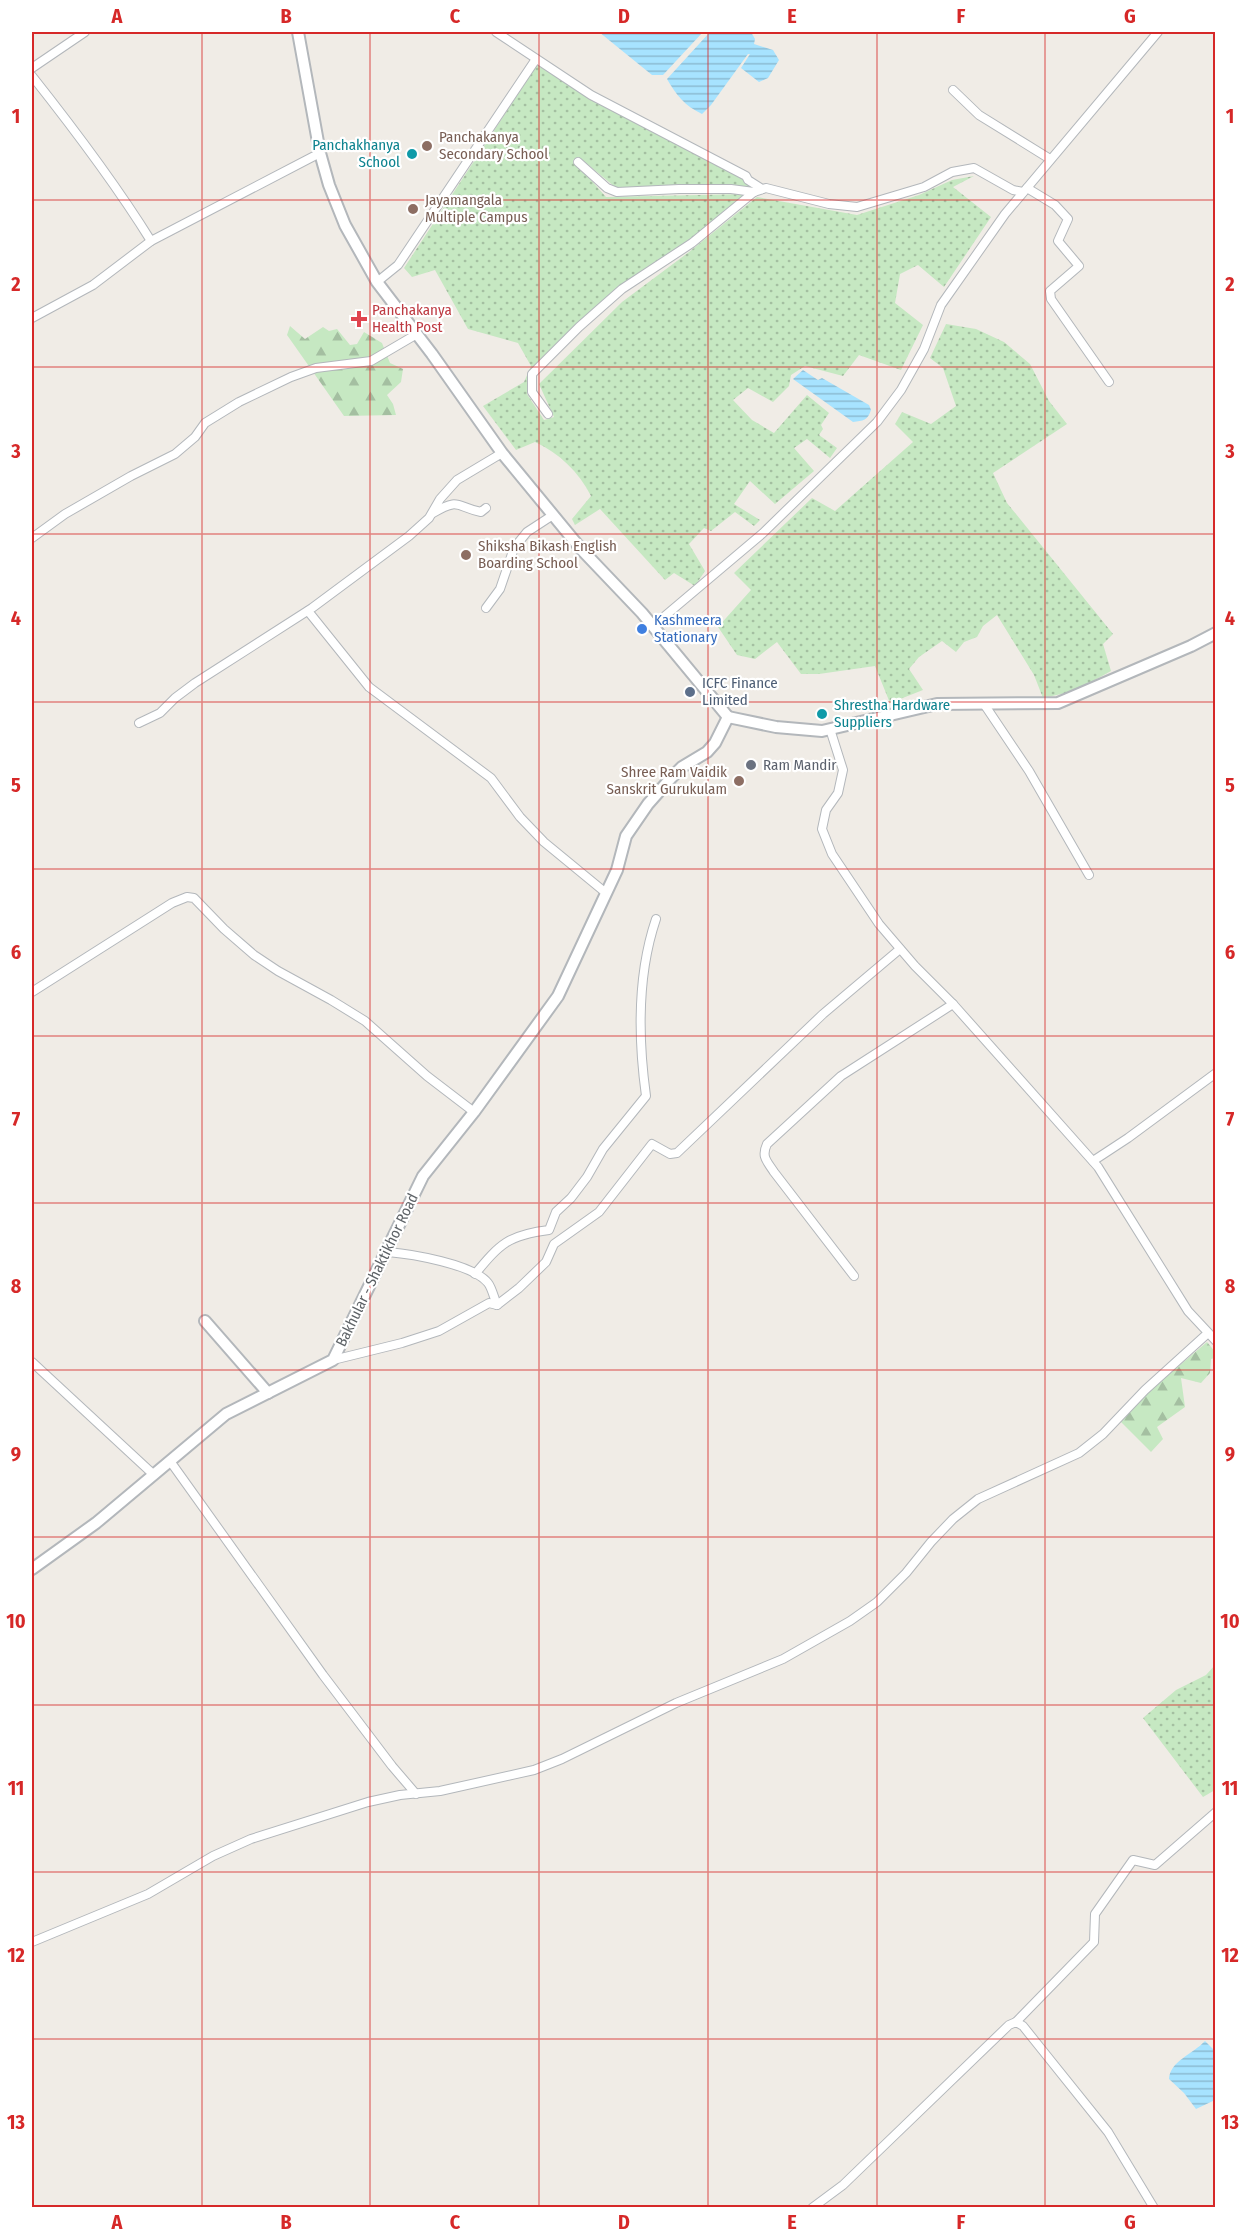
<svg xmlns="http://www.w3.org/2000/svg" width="1247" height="2239" viewBox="0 0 1247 2239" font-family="'Fira Sans Condensed',sans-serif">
	<defs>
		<pattern id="grass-dots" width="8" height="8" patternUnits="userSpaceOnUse" patternTransform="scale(1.5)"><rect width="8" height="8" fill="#c6e8c2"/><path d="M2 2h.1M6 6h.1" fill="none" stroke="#a4bfa1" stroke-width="1.8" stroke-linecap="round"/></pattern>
		<pattern id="forest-firs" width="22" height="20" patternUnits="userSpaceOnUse" patternTransform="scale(1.5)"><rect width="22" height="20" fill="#c6e8c2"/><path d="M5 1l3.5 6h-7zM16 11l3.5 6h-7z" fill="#a4bfa1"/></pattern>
		<pattern id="water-rules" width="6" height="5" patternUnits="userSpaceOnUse" patternTransform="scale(1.5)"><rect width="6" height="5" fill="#a7e3ff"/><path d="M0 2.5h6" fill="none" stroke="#8bbbd2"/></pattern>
	</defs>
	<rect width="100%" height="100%" fill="#f0ece6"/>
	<g fill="url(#grass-dots)">
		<path d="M537 65 585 95 743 177V180L754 188 681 184 643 188 615 187 580 158 573 160 606 197 746 194 693 239 620 286 532 370 527 394 544 420 554 417 539 384 622 302 689 252 757 197 857 215 919 195 952 180 974 176 953 187 991 217 944 287 918 265 900 274 895 303 923 325 901 370 859 355 843 376 805 366 791 375 789 386 773 402 748 388 733 400 752 420 774 433 807 395 829 413 821 425 823 429 819 435 837 448 830 458 807 439 794 448 814 471 775 504 750 481 734 504 760 520 754 526 735 512 711 531 704 528 689 544 705 571 695 586 674 573 665 580 600 509 575 525 572 519 591 496C579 472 559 453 535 442L516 450 483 406 524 382 531 366 518 343 468 329 435 270 412 277 404 268Z"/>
		<polygon points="946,324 976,329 1004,342 1030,364 1049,401 1067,424 993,473 1007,503 1113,634 1103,644 1111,671 1075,691 1043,698 1034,675 997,615 983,626 977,637 964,642 956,652 942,641 919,657 909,669 923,690 890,703 875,666 819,674 801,674 777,642 755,659 737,655 718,627 751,590 734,573 812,498 835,511 913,442 895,424 902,412 931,424 956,406 943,368 930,358"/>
		<polygon points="1215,1665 1215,1790 1203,1797 1143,1718 1176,1690 1206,1675"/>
	</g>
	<g fill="url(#forest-firs)">
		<polygon points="290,326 305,339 323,327 329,331 337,329 350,345 357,344 364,332 382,343 390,363 403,369 401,382 387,395 393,404 396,415 344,416 287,335"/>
		<polygon points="1207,1342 1216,1353 1215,1358 1211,1359 1210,1373 1201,1383 1181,1378 1185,1407 1157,1427 1163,1439 1151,1452 1120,1421 1153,1388"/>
	</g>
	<g fill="url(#water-rules)">
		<polygon points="599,32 703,32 663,75 652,75"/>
		<path d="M710 32H751L755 39 754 44 773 50 779 60 768 78 759 82 741 68 750 54H748L711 105 702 114C685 106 676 95 667 79Z"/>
		<path d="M803 370 818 380 822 378 869 405 871 410C868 420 863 421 853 422L793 379Z"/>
		<path d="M1205 2041 1215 2051V2100L1196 2109 1184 2093 1169 2079C1170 2061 1193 2054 1205 2041Z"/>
	</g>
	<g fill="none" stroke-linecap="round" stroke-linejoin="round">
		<defs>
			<g id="minor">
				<polyline points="496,32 591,95 746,176 748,180 762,189"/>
				<polyline points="32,68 85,32"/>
				<path d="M32 76C74 129 115 183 151 241L320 153"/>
				<polyline points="953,90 979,115 1050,159"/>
				<polyline points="578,162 607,188 617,192 679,189 731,189 754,192"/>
				<polyline points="1027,188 1055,205 1068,219 1058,241 1079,266 1050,291 1051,299 1109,382"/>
				<polyline points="377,282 398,265 536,59"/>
				<polyline points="32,318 93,285 151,241"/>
				<polyline points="548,414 532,392 532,374 579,327 622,289 692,243 754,192 766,188 829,204 857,207 924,187 952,172 974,168 1013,190 1023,192"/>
				<path d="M433 513C460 497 456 507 481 512L486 508"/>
				<polyline points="32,538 65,514 131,476 175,454 195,437 205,423 239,402 291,377 316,368 371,361 417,334"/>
				<polyline points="486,608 500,589 514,548 527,532 553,515"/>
				<polyline points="308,611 369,687 491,778 520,817 544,842 606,893"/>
				<polyline points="653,626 763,533 877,422 901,390 924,349 941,305 1005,214 1158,32"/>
				<polyline points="984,704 1029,771 1089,875"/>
				<polyline points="139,723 160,713 175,698 195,683 312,608 409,536 429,518 440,499 457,480 502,453"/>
				<polyline points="830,729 843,770 838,793 826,810 822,829 832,854 879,924 915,966 953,1004 1098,1167 1188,1311 1216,1341"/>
				<polyline points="32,992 172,903 187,897 194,898 224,929 254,955 278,971 331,1000 365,1021 427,1076 474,1112"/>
				<polyline points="1093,1161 1128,1138 1216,1073"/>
				<path d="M388 1252C411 1254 473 1264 488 1283 492 1288 494 1298 497 1305"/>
				<path d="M475 1274C500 1244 508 1235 549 1230L556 1212 571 1198 587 1177 603 1149 646 1096C638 1038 637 975 656 919"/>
				<path d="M854 1276 774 1172C767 1161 761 1157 767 1144L841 1076 953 1004"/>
				<polyline points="333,1360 402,1343 439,1331 489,1303 497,1305 519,1288 546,1262 554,1244 599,1212 652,1144 670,1154 677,1153 823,1014 900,949"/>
				<polyline points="32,1362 154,1475"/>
				<polyline points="170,1461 323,1675 392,1766 416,1794"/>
				<polyline points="32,1942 148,1894 213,1856 251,1839 368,1802 400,1795 440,1791 534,1770 562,1759 676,1703 783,1659 850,1621 877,1602 906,1573 931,1542 953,1519 978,1499 1079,1453 1103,1434 1145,1390 1208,1333"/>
				<polyline points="1016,2022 1094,1942 1095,1914 1133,1860 1155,1865 1216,1812"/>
				<polyline points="812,2208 843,2185 1009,2025 1016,2022 1023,2026 1039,2046 1108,2132 1154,2208"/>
			</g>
			<g id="tertiary">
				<polyline points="298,32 320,153 329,185 345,225 377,282 432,354 502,453 581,549 642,613 728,717"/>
				<polyline points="728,717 776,727 822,731 937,704 1058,703 1191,646 1216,633"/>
				<polyline points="205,1321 268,1393"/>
				<polyline points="32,1569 96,1523 226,1414 333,1360 423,1176 474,1112 558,996 617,870 626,836 648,804 671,778 682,767 707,752 715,743 728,717"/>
			</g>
		</defs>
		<use href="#minor" stroke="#b3b7bb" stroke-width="10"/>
		<use href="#tertiary" stroke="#b3b7bb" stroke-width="14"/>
		<use href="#minor" stroke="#fff" stroke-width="8"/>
		<use href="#tertiary" stroke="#fff" stroke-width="10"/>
	</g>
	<path fill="none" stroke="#d62828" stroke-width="1.5" stroke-opacity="0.55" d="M202 32V2208M370 32V2208M539 32V2208M708 32V2208M877 32V2208M1045 32V2208M32 200H1216M32 367H1216M32 534H1216M32 702H1216M32 869H1216M32 1036H1216M32 1203H1216M32 1370H1216M32 1537H1216M32 1705H1216M32 1872H1216M32 2039H1216"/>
	<g fill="#8d6e63" stroke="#fff" stroke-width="2">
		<circle cx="427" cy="146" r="6"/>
		<circle cx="413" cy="209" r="6"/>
		<circle cx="466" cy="555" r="6"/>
		<circle cx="739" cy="781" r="6"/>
	</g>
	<g fill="#0f9aa8" stroke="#fff" stroke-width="2">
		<circle cx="412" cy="154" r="6"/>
		<circle cx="822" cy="714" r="6"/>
	</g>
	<path fill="#e0444e" stroke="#fff" stroke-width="2" d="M356 310h6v6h6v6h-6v6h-6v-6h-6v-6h6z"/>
	<circle fill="#3f7fe0" stroke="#fff" stroke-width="2" cx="642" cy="629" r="6"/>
	<circle fill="#5c6f8a" stroke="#fff" stroke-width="2" cx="690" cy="692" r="6"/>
	<circle fill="#6b7280" stroke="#fff" stroke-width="2" cx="751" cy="765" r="6"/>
	<g text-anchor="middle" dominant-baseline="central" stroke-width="4.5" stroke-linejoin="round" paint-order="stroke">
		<g font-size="15" fill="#785e54" stroke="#fff" text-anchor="start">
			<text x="439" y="137">Panchakanya<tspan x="439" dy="17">Secondary School</tspan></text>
			<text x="425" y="200">Jayamangala<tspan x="425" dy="17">Multiple Campus</tspan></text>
			<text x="478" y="546">Shiksha Bikash English<tspan x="478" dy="17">Boarding School</tspan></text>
			<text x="727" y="772" text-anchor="end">Shree Ram Vaidik<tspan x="727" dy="17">Sanskrit Gurukulam</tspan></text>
		</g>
		<g font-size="15" fill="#0d838f" stroke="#fff" text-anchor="end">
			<text x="400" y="145">Panchakhanya<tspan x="400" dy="17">School</tspan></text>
			<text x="834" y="705" text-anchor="start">Shrestha Hardware<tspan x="834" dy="17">Suppliers</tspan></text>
		</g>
		<g font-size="15" fill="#be3a42" stroke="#fff" text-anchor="start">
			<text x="372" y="310">Panchakanya<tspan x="372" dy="17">Health Post</tspan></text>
		</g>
		<g font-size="15" fill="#366cbe" stroke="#fff" text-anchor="start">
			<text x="654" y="620">Kashmeera<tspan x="654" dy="17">Stationary</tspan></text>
		</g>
		<g font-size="15" fill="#4e5e75" stroke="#fff" text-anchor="start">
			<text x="702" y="683">ICFC Finance<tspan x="702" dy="17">Limited</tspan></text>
		</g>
		<g font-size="15" fill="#5b616d" stroke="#fff" text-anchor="start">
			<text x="763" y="765">Ram Mandir</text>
		</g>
		<g font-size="15" fill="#5d6266" stroke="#fff">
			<text transform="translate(377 1270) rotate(-64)">Bakhular - Shaktikhor Road</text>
		</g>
	</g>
	<rect width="1247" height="2239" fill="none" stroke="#ffffff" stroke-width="66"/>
	<rect x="33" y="33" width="1181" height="2173" fill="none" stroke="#d62828" stroke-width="2"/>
	<g font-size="20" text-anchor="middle" font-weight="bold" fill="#d62828">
		<text x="117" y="23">A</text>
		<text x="286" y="23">B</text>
		<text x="455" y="23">C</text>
		<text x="624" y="23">D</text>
		<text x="792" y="23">E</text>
		<text x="961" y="23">F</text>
		<text x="1130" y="23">G</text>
		<text x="16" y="123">1</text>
		<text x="1230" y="123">1</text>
		<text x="16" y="291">2</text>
		<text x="1230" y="291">2</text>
		<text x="16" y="458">3</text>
		<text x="1230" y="458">3</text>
		<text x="16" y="625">4</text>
		<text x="1230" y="625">4</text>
		<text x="16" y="792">5</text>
		<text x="1230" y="792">5</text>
		<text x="16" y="959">6</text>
		<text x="1230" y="959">6</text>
		<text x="16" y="1126">7</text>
		<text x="1230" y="1126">7</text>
		<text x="16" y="1293">8</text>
		<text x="1230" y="1293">8</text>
		<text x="16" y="1461">9</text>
		<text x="1230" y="1461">9</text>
		<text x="16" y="1628">10</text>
		<text x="1230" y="1628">10</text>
		<text x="16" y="1795">11</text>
		<text x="1230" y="1795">11</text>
		<text x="16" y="1962">12</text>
		<text x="1230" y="1962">12</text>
		<text x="16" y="2129">13</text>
		<text x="1230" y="2129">13</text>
		<text x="117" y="2229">A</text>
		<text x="286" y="2229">B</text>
		<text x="455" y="2229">C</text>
		<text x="624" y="2229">D</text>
		<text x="792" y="2229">E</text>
		<text x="961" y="2229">F</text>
		<text x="1130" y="2229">G</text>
	</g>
</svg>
